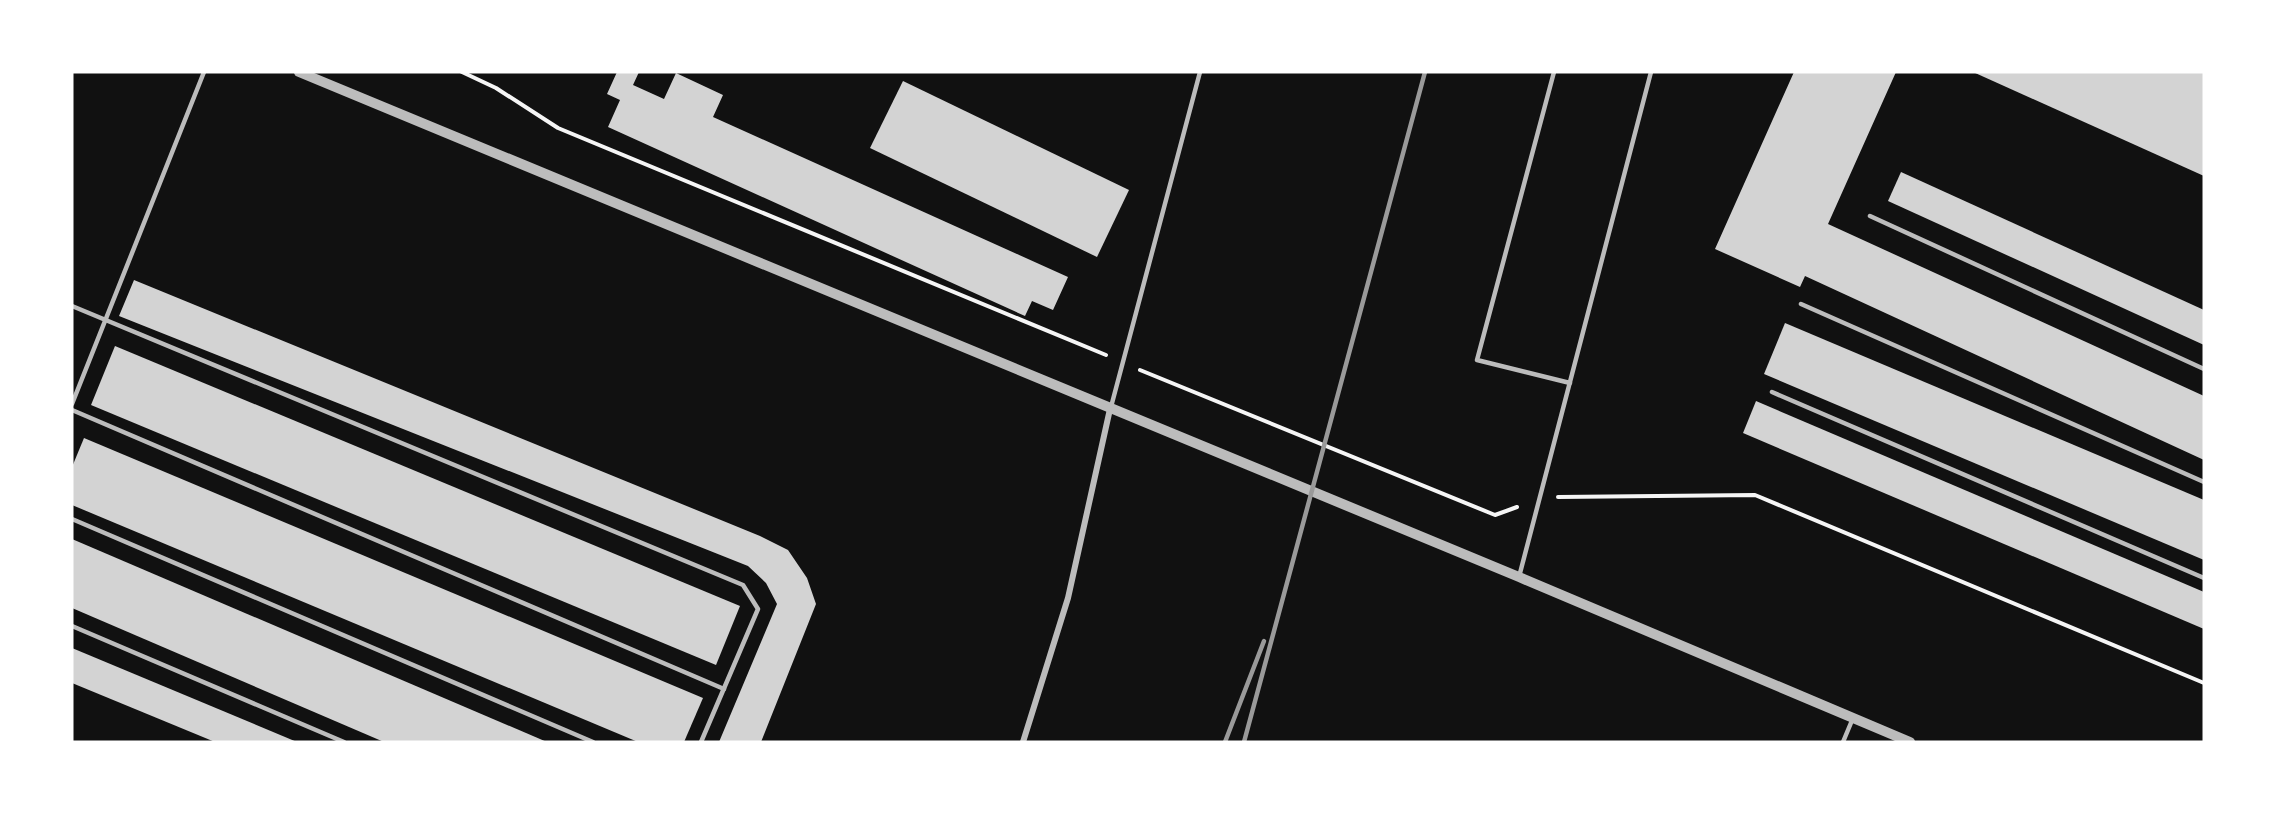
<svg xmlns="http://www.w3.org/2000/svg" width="2276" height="814" viewBox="0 0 2276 814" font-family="'Sofia Sans Condensed',sans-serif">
	<rect width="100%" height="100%" fill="#111"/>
	<g fill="#d3d3d3">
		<polygon points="617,72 639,72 633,85 664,99 676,73 723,95 713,117 1068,277 1053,310 1032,301 1025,316 608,127 620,100 607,94"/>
		<polygon points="1794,72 1896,72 1828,224 2204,396 2204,460 1805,276 1800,287 1715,249"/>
		<polygon points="1973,72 2204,72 2204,176"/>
		<polygon points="903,81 1129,190 1097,257 870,148"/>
		<polygon points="1901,172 2204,310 2204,345 1888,201"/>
		<polygon points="134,280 760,536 788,550 807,578 816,604 761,742 719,742 777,604 766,583 748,566 119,316"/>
		<polygon points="1785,323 2204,500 2204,560 1764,374"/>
		<polygon points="115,346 740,606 716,665 91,405"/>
		<polygon points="1756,401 2204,592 2204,629 1743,433"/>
		<polygon points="84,438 703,698 684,742 638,742 72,505 72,467"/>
		<polygon points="72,539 547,742 384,742 72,608"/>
		<polygon points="72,648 297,742 215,742 72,683"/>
	</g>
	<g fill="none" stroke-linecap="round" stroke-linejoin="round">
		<g stroke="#f5f5f5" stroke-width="4">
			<polyline points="462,72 496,88 558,128 1106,355"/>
			<polyline points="1140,370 1495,515 1517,507"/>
			<polyline points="1558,497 1755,495 2204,683"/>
		</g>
		<g stroke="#bcbcbc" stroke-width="4.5">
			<polyline points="1554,72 1477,360 1570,383"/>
			<polyline points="1870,216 2204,369"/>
			<polyline points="1801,304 2204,482"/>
			<polyline points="72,306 743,585 758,609 701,742"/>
			<polyline points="1772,392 2204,578"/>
			<polyline points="72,404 204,72"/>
			<polyline points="1111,407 1200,72"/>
			<polyline points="72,410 724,689"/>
			<polyline points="72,519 593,742"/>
			<polyline points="1519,577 1651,72"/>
			<polyline points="72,626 344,742"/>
			<polyline points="1843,742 1853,718"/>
		</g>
		<polyline stroke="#bcbcbc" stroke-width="6" points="1023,742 1068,598 1110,409"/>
		<polyline stroke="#bcbcbc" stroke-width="10" points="299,72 1519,577 1910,742"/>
		<g stroke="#9a9a9a" stroke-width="4.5">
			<polyline points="1225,742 1264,641"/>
			<polyline points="1244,742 1425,72"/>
		</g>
	</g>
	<rect width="2276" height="814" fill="none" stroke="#ffffff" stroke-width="147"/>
</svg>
